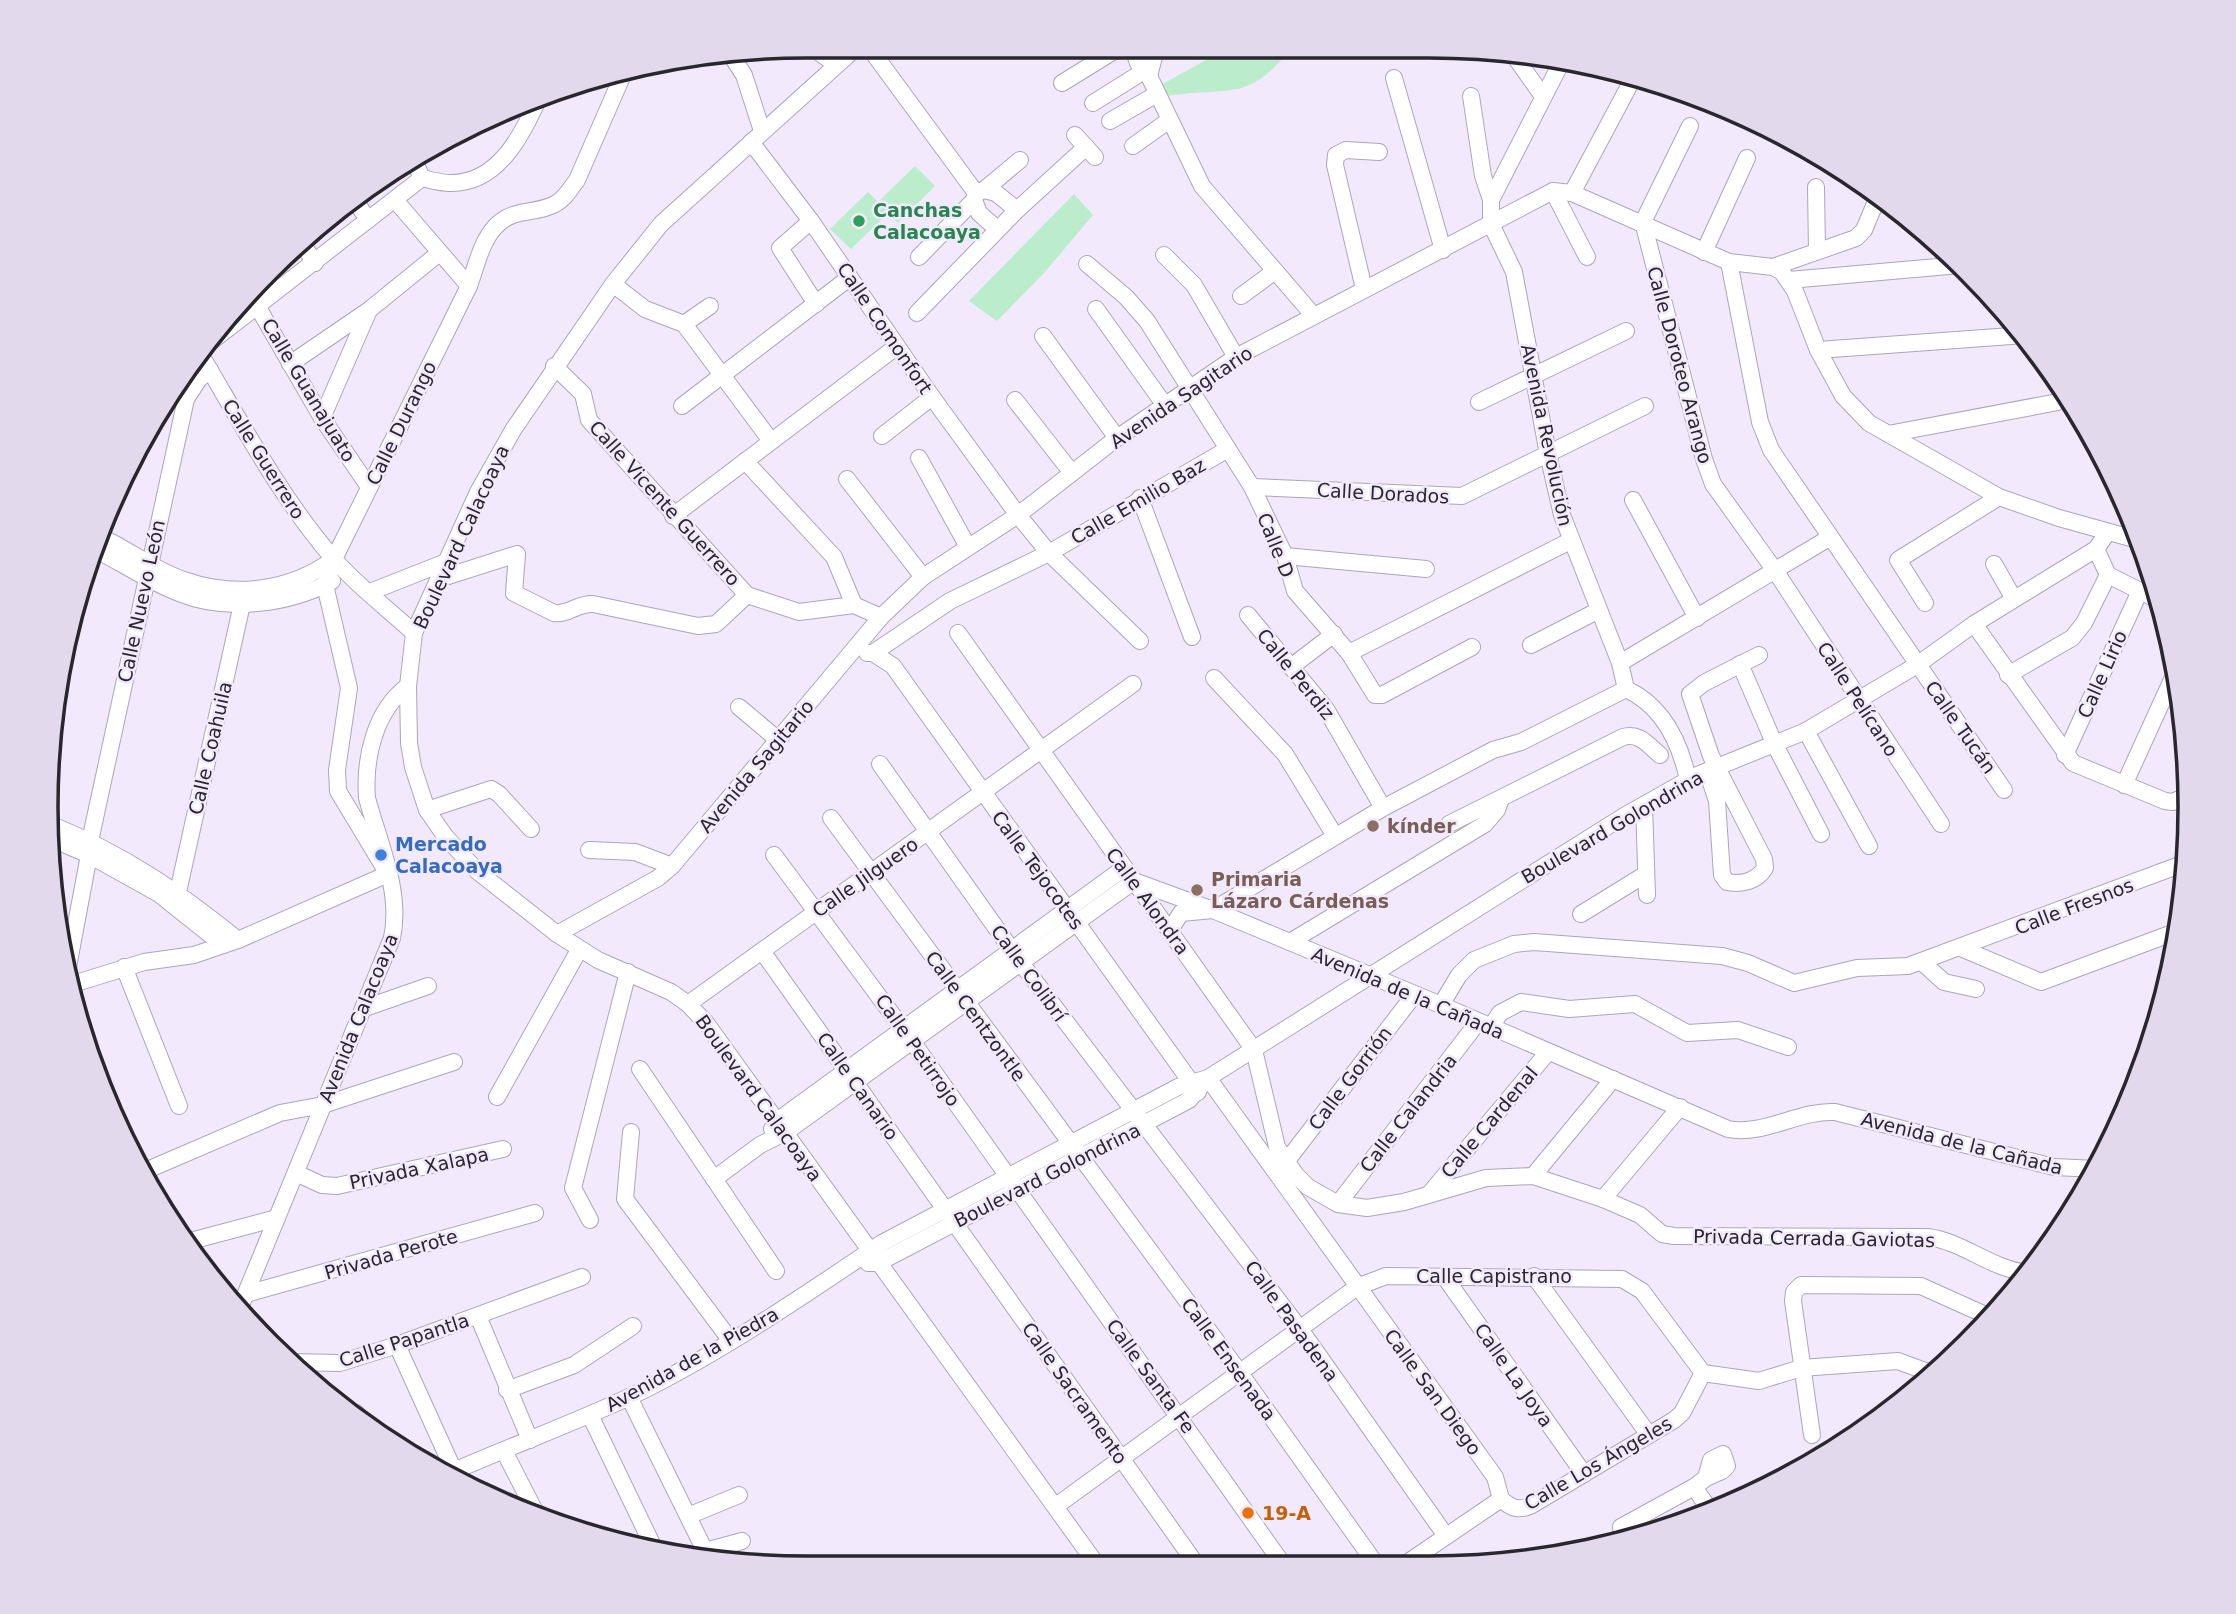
<svg xmlns="http://www.w3.org/2000/svg" width="2236" height="1614" viewBox="0 0 2236 1614" font-family="'DejaVu Sans',sans-serif">
	<rect width="100%" height="100%" fill="#f2e9fd"/>
	<g fill="#bbeccb">
		<path d="M1231 46 1291 48C1248 104 1227 86 1166 96L1161 85Z"/>
		<polygon points="915,166 935,186 898,223 888,213 851,249 830,229 868,192 878,202"/>
		<polygon points="1074,194 1093,215 1044,273 997,321 969,301"/>
	</g>
	<g fill="none" stroke-linecap="round" stroke-linejoin="round">
		<defs>
			<g id="minor">
				<polyline points="810,46 835,64"/>
				<polyline points="858,46 661,224 613,284 513,430 478,492 414,633 408,686 409,743 413,767 427,810 445,836 477,871 557,934 598,960 671,992 688,1004 706,1023 1097,1565"/>
				<polyline points="868,46 976,193"/>
				<polyline points="1132,46 1138,63 1149,76 1202,186 1314,316"/>
				<polyline points="731,55 744,75 762,131"/>
				<polyline points="1515,57 1542,95"/>
				<polyline points="1149,76 1154,57 1153,46"/>
				<polyline points="1394,78 1443,250"/>
				<polyline points="1062,83 1122,46"/>
				<path d="M1471 96 1483 176 1491 200V224L1514 272 1548 454 1562 515 1620 663 1626 689C1663 706 1680 742 1688 780"/>
				<polyline points="1093,103 1144,71"/>
				<polyline points="1110,121 1157,94"/>
				<polyline points="1690,126 1643,222 1704,459 1713,484 1776,572 1941,824"/>
				<polyline points="1075,135 1095,157"/>
				<polyline points="751,142 811,221 932,397 1018,515 1049,553 1140,641"/>
				<polyline points="1133,146 1168,121"/>
				<polyline points="413,158 422,178"/>
				<path d="M422 178C431 180 441 183 450 183 499 184 524 132 540 95"/>
				<polyline points="1816,187 1817,251"/>
				<polyline points="984,190 996,193 1017,210"/>
				<polyline points="1553,191 1587,257"/>
				<polyline points="1572,193 1628,88"/>
				<polyline points="355,200 368,220"/>
				<polyline points="395,200 469,286"/>
				<polyline points="974,200 979,213 997,229"/>
				<polyline points="1491,200 1561,63"/>
				<polyline points="811,221 780,248 816,304"/>
				<polyline points="303,245 315,263"/>
				<polyline points="1704,252 1747,158"/>
				<polyline points="1164,255 1194,285 1236,357"/>
				<polyline points="919,257 974,200 976,193 984,190 1020,160"/>
				<polyline points="1729,262 1760,422 1771,450 2004,790"/>
				<polyline points="1087,264 1126,297 1147,321 1252,487 1285,556 1295,591 1349,653 1375,695 1382,695 1472,647"/>
				<polyline points="1773,267 1856,238 1864,230 1879,194"/>
				<polyline points="1789,280 1960,265"/>
				<polyline points="613,284 645,309 684,324 771,441"/>
				<polyline points="1364,289 1335,165 1336,155 1346,150 1379,152"/>
				<polyline points="249,292 322,418 369,487"/>
				<polyline points="1241,296 1275,271"/>
				<polyline points="1096,309 1164,404"/>
				<polyline points="917,313 1017,210 1086,147"/>
				<polyline points="684,324 710,306"/>
				<polyline points="1043,336 1117,438"/>
				<polyline points="208,344 422,178"/>
				<polyline points="1818,350 2025,335"/>
				<path d="M201 355C242 424 279 495 332 557 356 585 387 608 414 633"/>
				<polyline points="290,364 369,310 438,254"/>
				<polyline points="554,366 583,394 589,420 747,595 799,612 854,605 881,617"/>
				<polyline points="1015,400 1072,473"/>
				<polyline points="1479,402 1626,331"/>
				<polyline points="682,406 849,278"/>
				<polyline points="322,418 369,310"/>
				<polyline points="1888,434 2058,402"/>
				<polyline points="882,436 932,397"/>
				<polyline points="919,458 968,547"/>
				<polyline points="745,461 834,557 854,605"/>
				<polyline points="847,479 923,577"/>
				<polyline points="1252,487 1462,496 1645,406"/>
				<polyline points="1140,498 1192,637"/>
				<polyline points="1633,500 1697,618"/>
				<polyline points="673,516 896,347"/>
				<path d="M97 535C127 548 153 570 184 580 235 598 291 591 334 559"/>
				<path d="M92 548C121 562 148 581 179 593 226 612 288 605 332 581"/>
				<polyline points="2096,549 2108,575 2162,602"/>
				<polyline points="1285,556 1426,569"/>
				<polyline points="1994,564 2014,599"/>
				<path d="M439 579 517 554 514 593 554 613C568 615 578 603 593 604L698 626 716 624 747 595"/>
				<polyline points="370,592 446,562"/>
				<polyline points="1925,603 1898,560 1999,497"/>
				<polyline points="1248,615 1326,709 1383,808"/>
				<polyline points="1974,624 2073,763 2165,801 2173,802 2188,795"/>
				<path d="M958 633 1254 1050 1277 1147 1296 1175 1308 1187 1338 1204 1367 1208 1404 1202 1486 1178 1533 1176 1603 1199 1640 1215 1662 1234 1674 1236 1928 1237C1964 1242 1991 1269 2028 1273"/>
				<polyline points="1531,645 1599,610"/>
				<polyline points="867,653 873,653 950,601 1049,553 1228,449"/>
				<polyline points="873,653 893,666 1198,1092"/>
				<polyline points="1349,653 1570,541"/>
				<polyline points="1620,663 1829,538"/>
				<polyline points="1740,664 1775,745 1821,834"/>
				<polyline points="1291,667 1334,634"/>
				<polyline points="2008,675 2072,638 2084,623 2108,575"/>
				<polyline points="1214,678 1285,754 1335,836"/>
				<polyline points="739,707 777,739"/>
				<polyline points="1806,731 1869,846"/>
				<polyline points="2065,755 2139,593"/>
				<polyline points="880,764 1021,963 1300,1329 1446,1536"/>
				<path d="M1707 771 1717 801 1722 875 1727 882C1742 885 1757 881 1765 868L1764 859 1711 756 1690 694 1704 683 1759 655"/>
				<polyline points="2124,785 2175,673"/>
				<polyline points="1644,805 1647,895"/>
				<polyline points="427,810 491,789 499,794 531,829"/>
				<polyline points="831,818 1240,1373 1375,1563"/>
				<path d="M1449 824 1623 737C1639 732 1648 745 1660 755"/>
				<path d="M52 825C125 855 177 891 238 940"/>
				<polyline points="52,839 89,855 159,894 223,945"/>
				<polyline points="90,841 186,399 199,379 210,370"/>
				<polyline points="589,850 635,852 672,866"/>
				<polyline points="774,855 912,1041 1282,1563"/>
				<path d="M388 874 338 791 337 770 349 688 325 585 334 559 469 286C476 267 481 242 495 227 513 207 535 215 555 204 565 199 570 189 577 180L625 70"/>
				<polyline points="178,892 242,604"/>
				<polyline points="1581,914 1646,874"/>
				<polyline points="1170,930 1181,913 1213,910 1383,808 1493,750 1521,742 1626,689"/>
				<polyline points="557,934 658,878 672,866 881,617 923,577 1018,515 1117,438 1236,357 1553,191 1572,193 1729,262 1773,267 1782,272 1795,291 1818,350 1843,396 1869,423 1999,497 2059,518 2138,540"/>
				<polyline points="1290,942 1485,824 1497,810 1501,799"/>
				<polyline points="1963,949 2041,982 2178,931"/>
				<polyline points="762,951 1196,1564"/>
				<polyline points="1923,963 1944,982 1976,989"/>
				<polyline points="68,967 89,855"/>
				<polyline points="124,967 179,1106"/>
				<polyline points="73,984 144,962 194,955 238,940 388,874"/>
				<polyline points="688,1004 1133,684"/>
				<polyline points="1441,1005 1459,975 1474,960 1514,944 1534,942 1722,956 1748,963 1794,983 1857,968 1908,966 2185,863"/>
				<polyline points="365,1008 428,986"/>
				<polyline points="1491,1027 1500,1013 1521,1002 1569,1009 1635,1004 1687,1033 1738,1030 1788,1047"/>
				<polyline points="94,1064 115,1118"/>
				<polyline points="640,1069 776,1271"/>
				<polyline points="1208,1078 1495,1477 1501,1499"/>
				<polyline points="497,1097 579,950"/>
				<polyline points="772,1129 777,1121 1124,868"/>
				<polyline points="631,1132 625,1199 731,1341"/>
				<polyline points="1286,1162 1414,995"/>
				<polyline points="145,1171 280,1113 323,1105 454,1062"/>
				<polyline points="296,1173 322,1185 337,1186 503,1149"/>
				<polyline points="1533,1176 1613,1079"/>
				<path d="M714 1179 760 1145 786 1132 1134 881 1213 910 1441 1005 1728 1129C1764 1136 1799 1110 1835 1112L2054 1167 2097 1169"/>
				<polyline points="1431,1192 1548,1052"/>
				<polyline points="1603,1199 1680,1107"/>
				<polyline points="1338,1204 1478,1022"/>
				<polyline points="590,1220 573,1188 628,972"/>
				<polyline points="187,1242 277,1218"/>
				<polyline points="868,1263 878,1263 1189,1100 1204,1083"/>
				<polyline points="1444,1276 1584,1474"/>
				<polyline points="1534,1276 1649,1435"/>
				<polyline points="246,1294 535,1213"/>
				<path d="M239 1310 392 938C402 892 379 843 367 798 364 758 375 710 408 686"/>
				<polyline points="478,1316 530,1440"/>
				<polyline points="397,1345 454,1471"/>
				<polyline points="288,1362 340,1363 397,1345 582,1277"/>
				<polyline points="1703,1373 1759,1381 1801,1368 1898,1361 1933,1374"/>
				<polyline points="507,1390 574,1365 633,1326"/>
				<polyline points="629,1397 708,1557"/>
				<polyline points="356,1413 364,1422"/>
				<polyline points="590,1415 653,1546"/>
				<polyline points="1812,1435 1793,1301 1794,1292 1801,1285 1921,1286 1992,1318"/>
				<polyline points="504,1451 538,1517"/>
				<path d="M445 1475C512 1445 581 1421 646 1389 729 1347 806 1294 882 1243L1178 1087 1208 1078 1624 816 1695 776 1806 731 1917 665 1974 624 2096 549 2108 532"/>
				<polyline points="1694,1487 1712,1513"/>
				<polyline points="1056,1506 1357,1287 1386,1276 1622,1279 1642,1291 1703,1373"/>
				<polyline points="688,1516 739,1495"/>
				<polyline points="1622,1537 1621,1527 1694,1487 1706,1478 1711,1460 1723,1454 1727,1466 1722,1471 1706,1478"/>
				<polyline points="705,1551 742,1541"/>
				<path d="M1407 1563 1501 1499C1512 1509 1519 1511 1532 1505L1674 1420 1682 1413 1703 1373"/>
			</g>
		</defs>
		<use href="#minor" stroke="#ada5b8" stroke-width="18"/>
		<use href="#minor" stroke="#fff" stroke-width="16"/>
	</g>
	<circle fill="#2e9e5b" stroke="#f2e9fd" stroke-width="2.5" cx="859" cy="221" r="7"/>
	<g fill="#8d6e63" stroke="#f2e9fd" stroke-width="2.5">
		<circle cx="1373" cy="826" r="7"/>
		<circle cx="1197" cy="890" r="7"/>
	</g>
	<circle fill="#3f7fe0" stroke="#f2e9fd" stroke-width="2.5" cx="381" cy="855" r="7"/>
	<circle fill="#e8710a" stroke="#f2e9fd" stroke-width="2.5" cx="1248" cy="1513" r="7"/>
	<g text-anchor="middle" dominant-baseline="central" stroke-width="5" stroke-linejoin="round" paint-order="stroke">
		<g font-size="19" font-weight="bold" fill="#27864d" stroke="#f2e9fd" text-anchor="start">
			<text x="873" y="210">Canchas<tspan x="873" dy="22">Calacoaya</tspan></text>
		</g>
		<g font-size="19" fill="#29262d" stroke="#f2e9fd">
			<text transform="translate(885 328) rotate(56)">Calle Comonfort</text>
			<text transform="translate(1680 365) rotate(75)">Calle Doroteo Arango</text>
			<text transform="translate(309 390) rotate(59)">Calle Guanajuato</text>
			<text transform="translate(1181 397) rotate(-34)">Avenida Sagitario</text>
			<text transform="translate(401 423) rotate(-64)">Calle Durango</text>
			<text transform="translate(1547 435) rotate(78)">Avenida Revolución</text>
			<text transform="translate(264 459) rotate(58)">Calle Guerrero</text>
			<text transform="translate(1383 493) rotate(3)">Calle Dorados</text>
			<text transform="translate(1138 501) rotate(-30)">Calle Emilio Baz</text>
			<text transform="translate(665 503) rotate(48)">Calle Vicente Guerrero</text>
			<text transform="translate(461 537) rotate(-65)">Boulevard Calacoaya</text>
			<text transform="translate(1276 545) rotate(68)">Calle D</text>
			<text transform="translate(141 601) rotate(-78)">Calle Nuevo León</text>
			<text transform="translate(1296 674) rotate(51)">Calle Perdiz</text>
			<text transform="translate(2102 674) rotate(-66)">Calle Lirio</text>
			<text transform="translate(1858 699) rotate(57)">Calle Pelícano</text>
			<text transform="translate(1961 727) rotate(55)">Calle Tucán</text>
			<text transform="translate(210 748) rotate(-77)">Calle Coahuila</text>
			<text transform="translate(756 766) rotate(-50)">Avenida Sagitario</text>
			<text transform="translate(1612 827) rotate(-30)">Boulevard Golondrina</text>
			<text transform="translate(1038 870) rotate(54)">Calle Tejocotes</text>
			<text transform="translate(865 877) rotate(-35)">Calle Jilguero</text>
			<text transform="translate(1148 901) rotate(54)">Calle Alondra</text>
			<text transform="translate(2074 906) rotate(-21)">Calle Fresnos</text>
			<text transform="translate(1029 973) rotate(54)">Calle Colibrí</text>
			<text transform="translate(1408 993) rotate(23)">Avenida de la Cañada</text>
			<text transform="translate(976 1016) rotate(54)">Calle Centzontle</text>
			<text transform="translate(358 1018) rotate(-68)">Avenida Calacoaya</text>
			<text transform="translate(918 1050) rotate(55)">Calle Petirrojo</text>
			<text transform="translate(1350 1078) rotate(-53)">Calle Gorrión</text>
			<text transform="translate(858 1086) rotate(55)">Calle Canario</text>
			<text transform="translate(759 1098) rotate(54)">Boulevard Calacoaya</text>
			<text transform="translate(1408 1113) rotate(-52)">Calle Calandria</text>
			<text transform="translate(1489 1122) rotate(-50)">Calle Cardenal</text>
			<text transform="translate(1962 1143) rotate(14)">Avenida de la Cañada</text>
			<text transform="translate(419 1168) rotate(-12)">Privada Xalapa</text>
			<text transform="translate(1047 1175) rotate(-27)">Boulevard Golondrina</text>
			<text transform="translate(1814 1238) rotate(1)">Privada Cerrada Gaviotas</text>
			<text transform="translate(391 1254) rotate(-16)">Privada Perote</text>
			<text x="1494" y="1276">Calle Capistrano</text>
			<text transform="translate(1292 1321) rotate(54)">Calle Pasadena</text>
			<text transform="translate(404 1340) rotate(-18)">Calle Papantla</text>
			<text transform="translate(692 1359) rotate(-29)">Avenida de la Piedra</text>
			<text transform="translate(1229 1359) rotate(54)">Calle Ensenada</text>
			<text transform="translate(1514 1375) rotate(55)">Calle La Joya</text>
			<text transform="translate(1151 1376) rotate(54)">Calle Santa Fe</text>
			<text transform="translate(1433 1392) rotate(54)">Calle San Diego</text>
			<text transform="translate(1075 1393) rotate(55)">Calle Sacramento</text>
			<text transform="translate(1598 1463) rotate(-30)">Calle Los Ángeles</text>
		</g>
		<g font-size="19" font-weight="bold" fill="#785e54" stroke="#f2e9fd" text-anchor="start">
			<text x="1387" y="826">kínder</text>
			<text x="1211" y="879">Primaria<tspan x="1211" dy="22">Lázaro Cárdenas</tspan></text>
		</g>
		<g font-size="19" font-weight="bold" fill="#366cbe" stroke="#f2e9fd" text-anchor="start">
			<text x="395" y="844">Mercado<tspan x="395" dy="22">Calacoaya</tspan></text>
		</g>
		<g font-size="19" font-weight="bold" fill="#c56008" stroke="#f2e9fd" text-anchor="start">
			<text x="1262" y="1513">19-A</text>
		</g>
	</g>
	<path d="M0 0H2236V1614H0ZM807 58H1429A749 749 0 0 1 2178 807V807A749 749 0 0 1 1429 1556H807A749 749 0 0 1 58 807V807A749 749 0 0 1 807 58Z" fill="#e2d9ec" fill-rule="evenodd"/>
	<path fill="none" stroke="#29262d" stroke-width="3.5" d="M807 58H1429A749 749 0 0 1 2178 807V807A749 749 0 0 1 1429 1556H807A749 749 0 0 1 58 807V807A749 749 0 0 1 807 58Z"/>
</svg>
